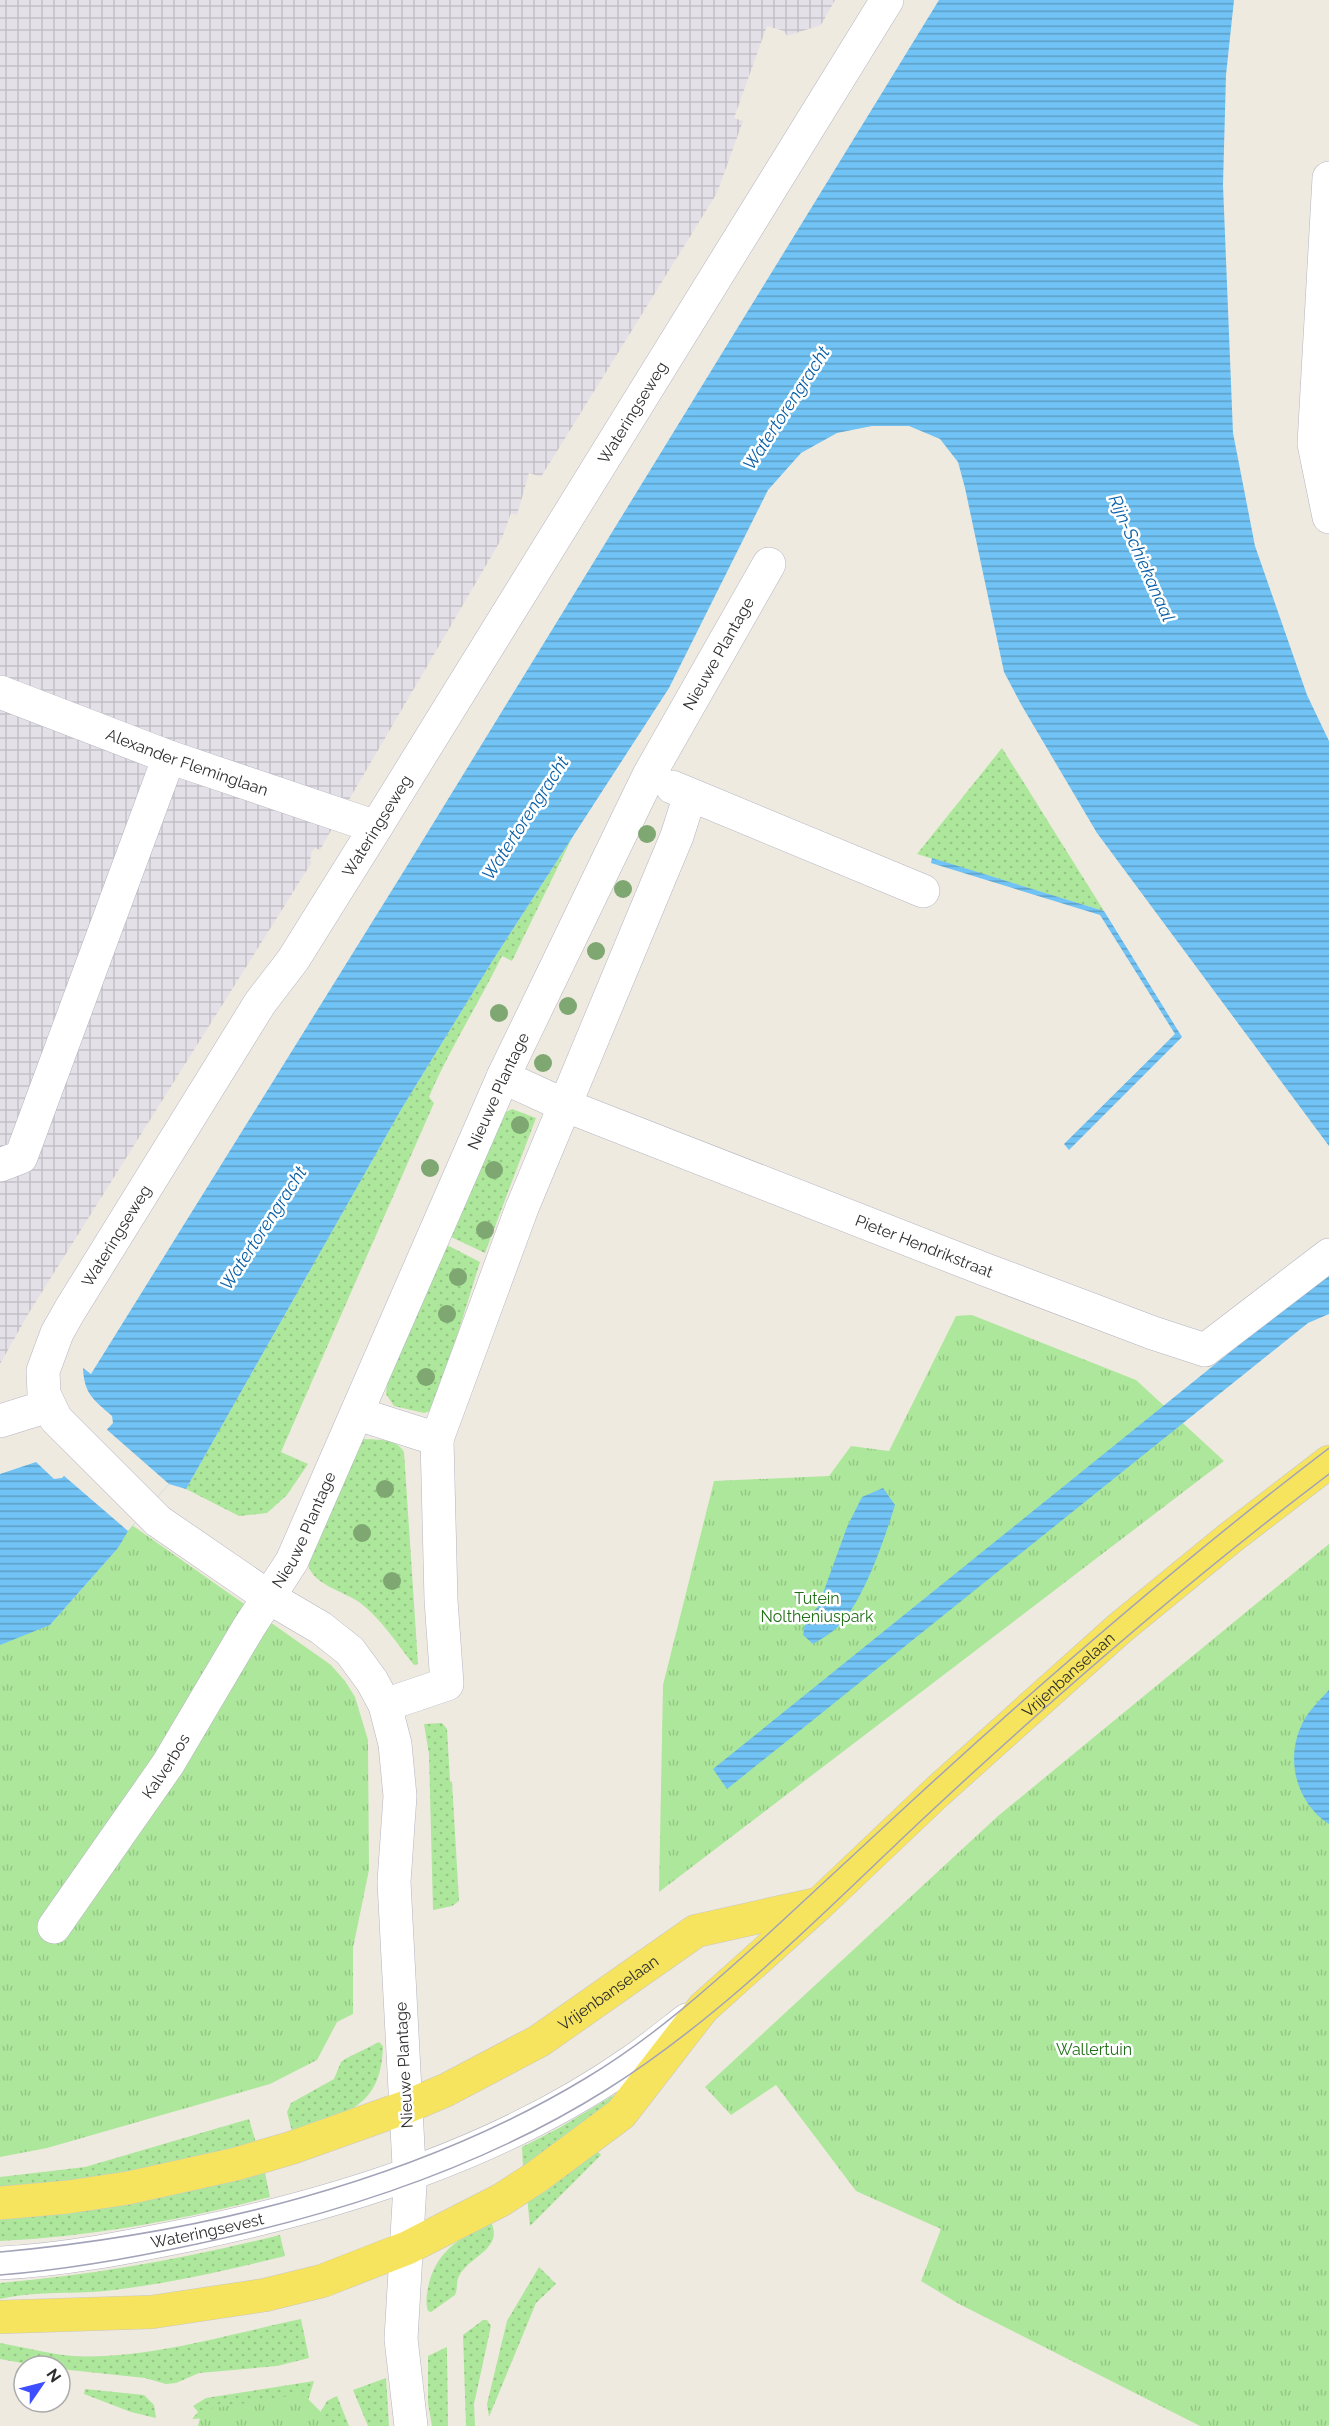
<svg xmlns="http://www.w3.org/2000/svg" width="1329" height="2426" viewBox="0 0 1329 2426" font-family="Raleway,sans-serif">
	<defs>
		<pattern id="industrial-grid" width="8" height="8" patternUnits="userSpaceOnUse" patternTransform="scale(1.5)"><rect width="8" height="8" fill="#e3e0e8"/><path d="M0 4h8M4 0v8" fill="none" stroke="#c3c0c7"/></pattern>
		<pattern id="grass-dots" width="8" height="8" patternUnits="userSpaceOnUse" patternTransform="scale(1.5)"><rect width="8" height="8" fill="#ade79b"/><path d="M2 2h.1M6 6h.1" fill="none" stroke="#95c686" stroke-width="1.8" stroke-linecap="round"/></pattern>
		<pattern id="park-tufts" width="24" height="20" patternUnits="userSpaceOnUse" patternTransform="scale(1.5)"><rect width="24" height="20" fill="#ade79b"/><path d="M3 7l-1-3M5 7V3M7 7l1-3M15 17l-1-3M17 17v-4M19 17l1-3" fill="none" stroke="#95c686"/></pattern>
		<pattern id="water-rules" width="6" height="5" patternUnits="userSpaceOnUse" patternTransform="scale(1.5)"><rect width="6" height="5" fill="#70c3f4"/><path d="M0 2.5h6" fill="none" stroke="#5c9fc6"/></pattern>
	</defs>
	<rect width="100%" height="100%" fill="#efeae0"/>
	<polygon fill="url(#industrial-grid)" points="0,0 835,0 821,25 787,36 784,31 767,26 734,118 743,121 717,193 541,477 529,473 517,515 511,513 502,538 329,834 320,850 315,848 312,851 310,861 312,862 30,1311 0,1364"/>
	<g fill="url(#grass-dots)">
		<polygon points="1002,748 1104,911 917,854"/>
		<path d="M572 838 512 961 502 956C479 1003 450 1048 429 1097L434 1103 281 1452 308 1464 287 1495 267 1513 239 1516 186 1489 402 1108 493 960Z"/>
		<polygon points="512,1109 536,1118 485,1253 451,1237 504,1113"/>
		<polygon points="447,1245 480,1262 437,1401 431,1411 424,1413 394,1406 386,1394 387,1383"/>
		<path d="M364 1439C378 1440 396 1438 404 1452L418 1664 414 1665C397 1644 381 1618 359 1602 343 1591 314 1585 308 1565L360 1441Z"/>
		<polygon points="442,1723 447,1729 450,1781 452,1782 459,1901 452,1906 433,1910 429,1754 424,1724"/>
		<path d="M379 2042 383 2046C381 2111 343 2113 292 2132L287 2112 291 2103 334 2079 341 2062 345 2059Z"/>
		<polygon points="614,2095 620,2097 523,2168 522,2147 559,2128"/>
		<polygon points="249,2119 257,2146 221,2157 0,2193 0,2177 85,2167"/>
		<polygon points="597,2151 601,2155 530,2226 527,2197"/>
		<path d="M264 2168 270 2197C182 2220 91 2237 0 2241V2215Z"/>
		<path d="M491 2222C504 2249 469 2256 459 2276 456 2281 458 2289 455 2295L431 2312 428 2311C425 2302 427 2292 429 2283 438 2249 463 2236 491 2222Z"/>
		<path d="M280 2235 285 2256C229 2270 172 2283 114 2290 74 2295 40 2290 0 2299V2283C95 2275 188 2258 280 2235Z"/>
		<polygon points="539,2267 556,2284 536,2303 489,2417 487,2404 507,2321"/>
		<path d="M301 2319 309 2358 277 2366 199 2373 176 2383 166 2384 145 2378 60 2369V2366H39L0 2359V2343C24 2347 48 2354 73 2356 145 2360 230 2334 301 2319Z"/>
		<polygon points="483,2320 487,2320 491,2326 474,2404 475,2426 466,2426 463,2335"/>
		<polygon points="447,2347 448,2426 432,2426 428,2403 428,2356"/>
		<polygon points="386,2378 389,2426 368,2426 353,2390"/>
		<polygon points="314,2381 307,2404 243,2416 192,2419 198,2412 193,2406 206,2398"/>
		<polygon points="85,2389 144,2395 154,2405 156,2418 131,2412 84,2394"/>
		<polygon points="337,2396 349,2426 324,2426 320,2413 327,2401"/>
	</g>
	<g fill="url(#park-tufts)">
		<polygon points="972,1315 1136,1380 1224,1461 659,1892 663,1685 714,1481 829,1476 851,1446 889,1451 956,1316"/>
		<polygon points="129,1523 331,1665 345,1681 355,1697 368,1740 369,1870 353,1948 353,2014 337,2022 317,2060 270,2084 47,2148 0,2157 0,1643 50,1625 118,1548"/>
		<polygon points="1329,1544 1329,2426 1200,2426 959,2304 921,2281 941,2229 856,2191 776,2085 731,2115 705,2087 998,1816"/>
		<polygon points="303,2394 335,2426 198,2426 202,2410"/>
	</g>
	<g fill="url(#water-rules)">
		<path d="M939 0H1234L1226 75 1223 185 1233 433 1255 546 1307 695 1329 741V1146L1097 833 1022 706 1004 672 965 488 958 462 940 439 909 426H872L837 433 801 453 768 490 669 688 493 960 402 1108 186 1489 169 1484 128 1531 118 1548 50 1625 0 1645V1474L36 1462 54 1479 62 1478 113 1423 112 1416C94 1400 84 1394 83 1368L91 1374 407 866Z"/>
		<polygon points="932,858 1104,911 1182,1037 1069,1150 1064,1144 1175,1034 1100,915 931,863"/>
		<polygon points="1327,1274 1329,1277 1329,1314 1308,1323 727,1789 713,1769"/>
		<path d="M883 1488 895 1505C884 1540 862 1608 833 1631 827 1636 819 1640 813 1644L803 1635 806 1618 818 1607 847 1527 862 1497Z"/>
		<path d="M1329 1690V1824C1296 1803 1285 1759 1302 1724 1309 1710 1319 1701 1329 1690Z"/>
	</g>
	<polygon fill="#efeae0" points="105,1428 169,1484 128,1531 63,1475"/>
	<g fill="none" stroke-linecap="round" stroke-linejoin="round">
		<defs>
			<g id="minor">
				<polyline points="1329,178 1314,444 1329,517"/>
				<path id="s1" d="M0 692 169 757 376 827"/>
				<polyline points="672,787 923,891"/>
				<path id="s2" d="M503 1077 564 1105 989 1271 1153 1333 1205 1350 1329 1255"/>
				<polyline points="0,1165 21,1157 169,757"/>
				<polyline points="358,1414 437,1439 522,1208 677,836 690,795"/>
				<polyline points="0,1421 48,1406"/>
				<polyline points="385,1705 447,1684 441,1600 437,1439"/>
				<path id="s3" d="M54 1927 168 1764 249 1627 292 1561 503 1077 649 775 769 564"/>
				<path id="s4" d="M0 2263C65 2260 129 2247 193 2234 346 2202 503 2152 633 2061 652 2048 669 2034 687 2020"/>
				<path id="s5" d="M411 2426 401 2339 410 2185 394 1882 400 1796 395 1744 385 1705 372 1681 350 1651 321 1628 270 1598 158 1521 56 1419 44 1394 43 1371 57 1333 70 1310 260 1003 293 960 376 827 887 0"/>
			</g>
			<g id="major">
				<path id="s6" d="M0 2203 68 2197 128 2188 236 2164 291 2148 406 2107 446 2090 539 2041 696 1931 817 1904"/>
				<path id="s7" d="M0 2317 152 2312 265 2295 322 2281 407 2248 501 2200 535 2178 621 2114 703 2008 820 1903 937 1792 1120 1628 1230 1538 1329 1462"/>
			</g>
		</defs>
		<use href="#minor" stroke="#b4b4c1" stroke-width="34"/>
		<use href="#major" stroke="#c9c9c9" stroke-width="34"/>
		<use href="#minor" stroke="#fff" stroke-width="33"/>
		<use href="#major" stroke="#f6e35e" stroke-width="33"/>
		<g stroke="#a2a3b8" stroke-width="1.5">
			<path d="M0 2252C198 2234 414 2182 586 2078 653 2038 709 1987 767 1935 816 1890 865 1844 914 1799 1047 1677 1185 1558 1329 1448"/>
			<path d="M0 2275C66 2270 132 2258 197 2244 339 2214 482 2168 606 2090 730 2012 832 1903 939 1804 1064 1688 1193 1577 1329 1474"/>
		</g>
	</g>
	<g fill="#7ea772">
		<circle cx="647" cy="834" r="9"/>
		<circle cx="623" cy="889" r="9"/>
		<circle cx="596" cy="951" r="9"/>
		<circle cx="568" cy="1006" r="9"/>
		<circle cx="499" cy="1013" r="9"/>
		<circle cx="543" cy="1063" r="9"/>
		<circle cx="520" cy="1125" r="9"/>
		<circle cx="430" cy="1168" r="9"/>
		<circle cx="494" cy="1170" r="9"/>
		<circle cx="485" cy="1230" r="9"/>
		<circle cx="458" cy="1277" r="9"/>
		<circle cx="447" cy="1314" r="9"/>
		<circle cx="426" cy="1377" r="9"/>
		<circle cx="385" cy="1489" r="9"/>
		<circle cx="362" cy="1533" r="9"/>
		<circle cx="392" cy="1581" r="9"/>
	</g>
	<g text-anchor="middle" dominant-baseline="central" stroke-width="5" stroke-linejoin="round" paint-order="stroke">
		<g font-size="16" fill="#2e2e2e" stroke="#fff">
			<text stroke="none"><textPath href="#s5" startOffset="2342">Wateringseweg</textPath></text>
			<text stroke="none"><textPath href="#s3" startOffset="1440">Nieuwe Plantage</textPath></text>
			<text stroke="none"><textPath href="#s1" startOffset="200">Alexander Fleminglaan</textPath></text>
			<text stroke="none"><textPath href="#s5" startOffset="1856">Wateringseweg</textPath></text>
			<text stroke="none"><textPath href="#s3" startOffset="950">Nieuwe Plantage</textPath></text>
			<text stroke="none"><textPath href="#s5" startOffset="1370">Wateringseweg</textPath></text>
			<text stroke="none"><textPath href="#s2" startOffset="454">Pieter Hendrikstraat</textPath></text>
			<text stroke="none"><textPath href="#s3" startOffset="470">Nieuwe Plantage</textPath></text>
			<text stroke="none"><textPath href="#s7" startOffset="1298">Vrijenbanselaan</textPath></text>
			<text stroke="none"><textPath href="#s3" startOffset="196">Kalverbos</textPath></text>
			<text stroke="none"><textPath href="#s6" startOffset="652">Vrijenbanselaan</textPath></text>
			<text transform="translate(404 2065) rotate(-93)">Nieuwe Plantage</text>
			<text stroke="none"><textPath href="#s4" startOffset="210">Wateringsevest</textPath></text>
		</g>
		<g font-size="16" fill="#217018" stroke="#fff">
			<text x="817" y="1598">Tutein<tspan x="817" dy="18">Noltheniuspark</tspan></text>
			<text x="1094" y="2049">Wallertuin</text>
		</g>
		<g font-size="18" font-style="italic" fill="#085fa7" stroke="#fff">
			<text transform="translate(786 408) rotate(-57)">Watertorengracht</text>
			<text transform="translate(1142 558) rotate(66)">Rijn-Schiekanaal</text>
			<text transform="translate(525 818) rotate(-57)">Watertorengracht</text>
			<text transform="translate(263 1228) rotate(-57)">Watertorengracht</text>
		</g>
	</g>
	<g transform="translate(42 2384) rotate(55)"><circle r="28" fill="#ffffff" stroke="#ababab" stroke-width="1.5"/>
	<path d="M0-4.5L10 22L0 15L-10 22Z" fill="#3d4dff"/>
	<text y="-9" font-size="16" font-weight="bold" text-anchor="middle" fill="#2e2e2e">N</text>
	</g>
</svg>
